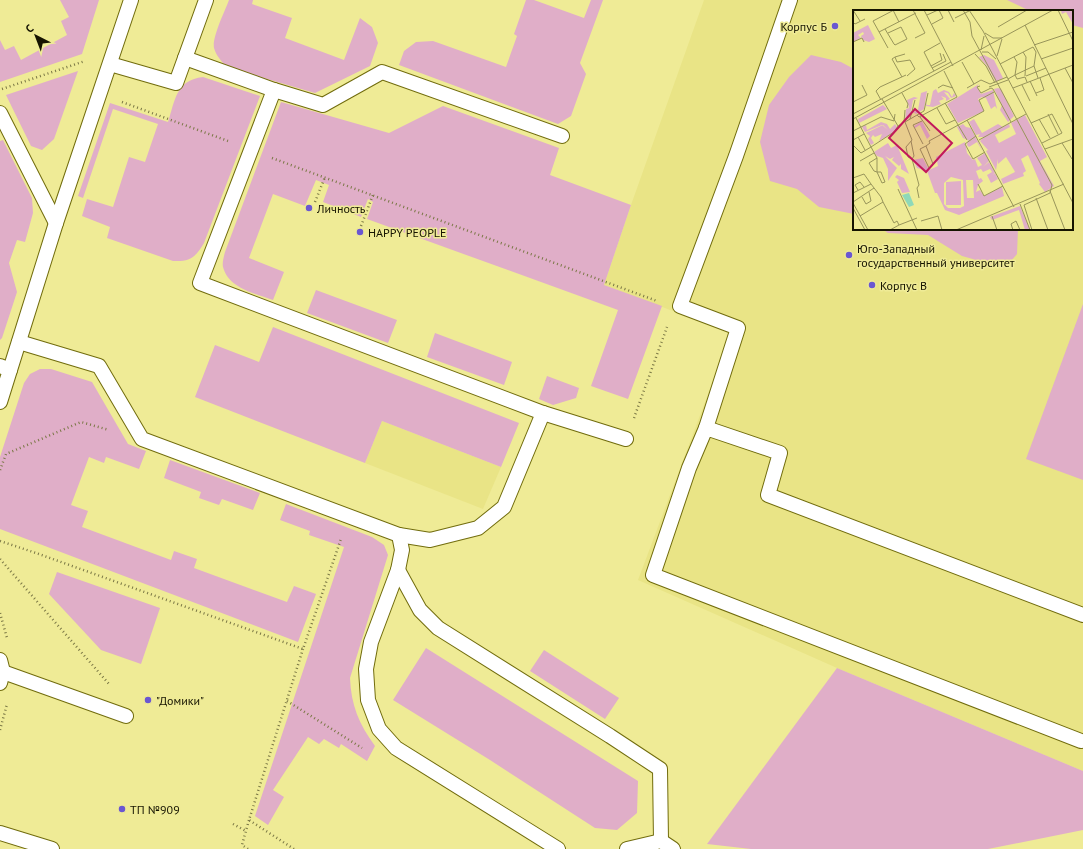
<svg xmlns="http://www.w3.org/2000/svg" width="1083" height="849" viewBox="0 0 1083 849" font-family="'PT Sans',sans-serif">
	<rect width="100%" height="100%" fill="#efeb96"/>
	<g fill="#e9e486" fill-rule="evenodd">
		<path d="M704 0H1083V771L837 668 638 580 731 333 604 285 631 205ZM854 11H1072V229H854Z"/>
		<polygon points="382,421 501,467 483,509 365,463"/>
	</g>
	<g fill="#e0aec8">
		<polygon points="60,0 99,0 82,54 0,82 0,40 5,50 14,46 21,60 67,35 61,21 69,17"/>
		<path d="M229 0H253L252 4 292 18 285 38 344 60 360 18 372 27 378 43 370 66 315 93 226 67C222 61 216 56 214 48 212 37 225 11 229 0Z"/>
		<polygon points="526,0 534,0 584,18 591,0 603,0 580,63 586,74 571,116 558,124 399,65 404,51 416,42 433,41 506,67 517,36 514,34"/>
		<polygon points="1007,0 1083,0 1083,28 1072,25 1072,11 1030,11"/>
		<polygon points="811,55 841,62 854,69 854,214 819,207 797,189 770,181 760,142 769,105 789,77"/>
		<polygon points="78,71 54,139 42,150 31,146 6,95"/>
		<path d="M203 77 260 96 204 243C196 257 190 262 173 261L107 238 110 227 82 216 87 199 113 207 129 157 145 162 158 124 113 109 83 198 78 196 110 103 168 122C175 100 176 80 203 77Z"/>
		<path d="M281 102 389 133 443 106 559 148 550 175 631 205 604 285 662 306 628 399 591 386 618 310 367 219 373 202 368 199 361 217 323 202 329 185 316 180 305 206 273 194 249 258 284 272 273 300C255 293 229 289 223 267 222 263 224 256 225 252Z"/>
		<polygon points="3,140 32,198 33,213 25,242 17,240 9,263 17,292 2,338 0,340 0,141"/>
		<polygon points="882,229 1018,229 1017,254 1005,268 962,256 928,235 888,233"/>
		<polygon points="316,290 397,320 388,343 307,313"/>
		<polygon points="1083,304 1083,480 1026,459"/>
		<polygon points="273,327 519,423 501,467 382,421 365,463 195,397 215,345 259,362"/>
		<polygon points="435,333 512,362 504,385 427,357"/>
		<polygon points="40,369 51,369 92,382 128,444 146,451 139,469 106,457 104,463 89,457 71,505 88,511 82,527 171,560 174,551 197,559 194,568 287,602 294,586 316,594 298,642 0,529 0,457 24,383 30,374"/>
		<polygon points="547,376 579,388 576,398 553,405 539,399"/>
		<polygon points="170,460 260,493 253,510 222,499 219,505 199,498 201,492 164,478"/>
		<path d="M286 504 372 537 384 545 388 555 350 678C351 705 359 724 375 746L367 761 341 744 339 748 324 739 319 744 308 737 273 790 284 797 268 825 255 816 344 547 309 535 310 531 280 520Z"/>
		<polygon points="57,572 160,608 141,664 101,650 49,594"/>
		<polygon points="426,648 638,781 637,813 617,830 595,828 490,760 393,700"/>
		<polygon points="544,650 619,698 605,719 530,671"/>
		<polygon points="837,668 1083,771 1083,830 988,849 751,849 707,844"/>
	</g>
	<g fill="none" stroke-linecap="round" stroke-linejoin="round">
		<defs>
			<g id="lane">
				<polyline points="185,58 274,90 323,105 382,72 562,136"/>
				<polyline points="110,64 176,83 206,0"/>
				<polyline points="274,90 200,283 543,413 626,439"/>
				<polyline points="0,113 56,223"/>
				<polyline points="19,342 99,366 142,439 399,535 402,550 398,570 371,642 366,669 368,700 379,729 396,748 558,849"/>
				<polyline points="0,366 10,370 0,402"/>
				<polyline points="10,370 56,223 131,0"/>
				<polyline points="706,428 738,328 680,306 736,156 790,0"/>
				<polyline points="399,535 430,540 478,528 504,507 543,413"/>
				<polyline points="398,570 420,610 438,628 610,736 660,769 661,841"/>
				<polyline points="0,660 3,672 0,683"/>
				<polyline points="3,672 126,716"/>
				<polyline points="1081,741 653,575 689,468 706,428 780,453 768,495 1083,615"/>
				<polyline points="0,833 52,849"/>
				<polyline points="627,849 661,841 673,849"/>
			</g>
		</defs>
		<use href="#lane" stroke="#716c0d" stroke-width="16"/>
		<g stroke="#7a7745" stroke-width="2.5" stroke-dasharray="1 3" stroke-linecap="butt">
			<polyline points="2,89 85,61"/>
			<polyline points="122,102 228,141"/>
			<polyline points="272,158 657,301"/>
			<polyline points="315,202 325,177"/>
			<polyline points="361,226 373,195"/>
			<polyline points="634,418 667,327"/>
			<polyline points="0,470 6,454 81,422 109,430"/>
			<polyline points="0,541 36,553 303,649 341,539"/>
			<polyline points="0,559 109,684"/>
			<polyline points="0,613 7,638"/>
			<polyline points="287,701 362,748"/>
			<polyline points="0,730 7,704"/>
			<polyline points="233,824 246,831"/>
			<polyline points="248,849 242,845 249,820"/>
			<polyline points="294,849 249,820 303,649"/>
		</g>
		<use href="#lane" stroke="#fff" stroke-width="14"/>
	</g>
	<g fill="#6a57d1" stroke="#efeb96" stroke-width="1.5">
		<circle cx="835" cy="26" r="4"/>
		<circle cx="309" cy="208" r="4"/>
		<circle cx="360" cy="232" r="4"/>
		<circle cx="849" cy="255" r="4"/>
		<circle cx="872" cy="285" r="4"/>
		<circle cx="148" cy="700" r="4"/>
		<circle cx="122" cy="809" r="4"/>
	</g>
	<g text-anchor="middle" dominant-baseline="central" stroke-width="3" stroke-linejoin="round" paint-order="stroke">
		<g font-size="12" fill="#161400" stroke="#efeb96" text-anchor="start">
			<text x="827" y="26" text-anchor="end">Корпус Б</text>
			<text x="317" y="208">Личность</text>
			<text x="368" y="232">HAPPY PEOPLE</text>
			<text x="857" y="248">Юго-Западный<tspan x="857" dy="14">государственный университет</tspan></text>
			<text x="880" y="285">Корпус В</text>
			<text x="156" y="700">"Домики"</text>
			<text x="130" y="809">ТП №909</text>
		</g>
	</g>
	<g transform="translate(853 10)">
		<rect width="220" height="220" fill="#efeb96"/>
		<path d="M220 0V17H219L220 14 213 2 209 4 208 1ZM15 15 22 29 16 32 10 30 8 26 11 24 10 22 5 25 8 28 0 32V23ZM131 45 141 50 150 68 143 72 134 56 126 47ZM126 74 124 77 128 84 140 80 144 99 142 96 138 99 133 88 129 87 125 89 131 101 105 113 94 94ZM145 78 148 79 161 106 155 112 147 100 149 95 141 79ZM83 79 85 83 91 80 96 82 99 87 101 83 103 86 98 88 95 83 91 82 97 89 93 91V88L88 86 91 89 86 91 88 94 80 97 73 96 74 92V95H77L80 81ZM74 81 71 99 63 104 60 102 61 99V102L65 100 68 83ZM61 87 65 88 60 90 57 107 52 111 53 99 56 98 54 90ZM30 95 34 99 6 113 5 109ZM172 105 194 147 187 151 201 176 192 182 186 174 187 173 175 145 168 149 173 161 170 163 171 166 150 174 148 169 162 162 161 160 153 147 145 154V149L143 160 133 141 135 140 127 131 131 127H125L127 124 123 125 116 112 121 109 129 123 145 114 150 117 156 114 157 117 142 125 146 133 163 124 158 113ZM69 111 77 126 71 132 74 129 67 115 62 118 61 116ZM28 112 34 114 37 119 42 114 44 117 41 122 26 131 29 124 22 127 20 125 18 128 21 133 18 135 15 129 17 126 13 123 30 115 35 120 29 115 12 122 9 117 13 115 14 120ZM110 114 113 117 118 118 130 142 124 132 116 137 114 135 115 130 110 128 104 117ZM112 132 114 143 120 150 122 149 125 157 129 155 124 148 132 143 136 151 130 157 136 152 142 162 140 165 142 163 145 169 138 173 134 165 139 162 137 159 130 162 128 159 123 161 126 169 128 168 130 171 125 175 123 182 127 180 131 186 149 177 151 186 106 205 92 200 84 183H82L74 161 64 158 60 150 70 148 76 160 85 156 83 147ZM98 167 110 170 111 196 107 198H95L91 194V173ZM113 170H120L121 188H114ZM35 133 38 138 44 135 56 164 48 159V154L46 156 39 150 41 147 37 149 32 146 44 158 35 171V159L30 148 24 146 21 142ZM44 165 51 168 57 182 49 183 44 172 46 170 42 167ZM108 171V195H93V172ZM167 196 177 220H172L166 200 139 210 137 207Z" fill="#e0aec8" fill-rule="evenodd"/>
		<path d="M56 183 61 195 56 197 49 185Z" fill="#8fd9b9"/>
		<path fill="none" stroke="#98955a" stroke-width="1" d="M0 0 7 11M40 0 46 12M60 0 72 23 62 28M71 0 100 56M95 0 101 12M110 0 117 12 119 26 199 175 197 183 171 195 179 220M116 0 130 21 220 193M205 0 220 31M74 5 85 0M102 8 116 1M0 12 2 14 12 9M79 14 90 8 86 0M172 15 220 114M145 17 174 0M32 19 41 34 42 35 54 29 48 17 35 23M26 22 63 3M132 23 140 28H149M0 32 9 28 11 32M181 35 220 22M35 38 20 11 41 0M128 40 131 26M129 42H135L143 49M170 42 173 47 172 66M52 44 42 47 44 52 57 50 62 59 54 66M122 44 133 56 142 73M144 46 149 29M42 47 39 49 49 67M161 47 164 52 162 65 181 56 183 42 180 37M188 49 220 38M109 52 121 74M147 54 180 37M78 56 71 42 87 33M181 56 185 68M79 58 93 51 90 44M212 58 220 73M81 61 78 56 89 50 87 43M173 66 193 58M155 69 162 65 164 69 172 67 174 72M177 71 184 86M169 75 177 91M127 76 124 77 128 83 138 78 140 79 158 112M136 77 155 70M85 78 90 75 100 78M114 78 128 70 137 74 154 67M160 78 220 55M49 83 55 94 54 98M183 83 191 80 187 68M29 89 45 116 51 112 52 100M28 90 23 81 27 77 53 65M0 92 14 85 9 75M92 93 114 130M84 98 93 114 102 110M0 104 98 52M195 104 205 124M64 105 66 107 104 87 91 61M67 107 77 121M3 108 18 137 41 122 45 116M0 109 200 0M57 109 62 90M186 109 197 128M114 110 161 197M69 111 60 115 70 134M52 112 59 130 53 137 55 147 59 149 66 175 64 178 66 188M52 112 71 101 75 83M178 113 199 104 209 123 189 133M0 121 28 107 41 111 42 104M123 126 112 134 120 149 132 142M5 127 12 140M0 130 11 124M126 130 173 104M58 131 61 146 59 149M209 133 219 149M0 135 8 143 18 137 24 148V162L29 173 32 172 28 162H24L21 161 16 153 24 148M73 136 77 133 76 131 131 101 126 90 141 82M192 139 220 129M7 151 21 143M76 158 67 139 73 136 80 154M0 168 11 164 18 174M125 174 131 186 150 176M45 179 64 220M5 180 2 175 7 172 11 177M197 181 212 220M0 183 18 174 28 187 30 192 7 206M9 187 13 194 18 191 16 182M183 188 195 220M0 192 21 178M30 192 41 213 44 211 46 215 37 220M0 193 15 220M167 194 177 220M0 198 12 220M139 206 144 220M68 211 85 206 89 220M46 215 64 208M103 220 211 174M160 220 158 214 163 211 167 220"/>
		<path fill="#c2185b" fill-opacity="0.15" stroke="#c2185b" stroke-width="2" d="M62 99 99 133 73 162 36 128Z"/>
		<rect width="220" height="220" fill="none" stroke="#161400" stroke-width="2"/>
	</g>
	<g transform="translate(36 36) rotate(318)" stroke="#efeb96" stroke-width="3" paint-order="stroke">
	<path d="M0-3L7 15L0 10L-7 15Z" fill="#161400"/>
	<text y="-6" font-size="11" font-weight="bold" text-anchor="middle" fill="#161400">С</text>
	</g>
</svg>
